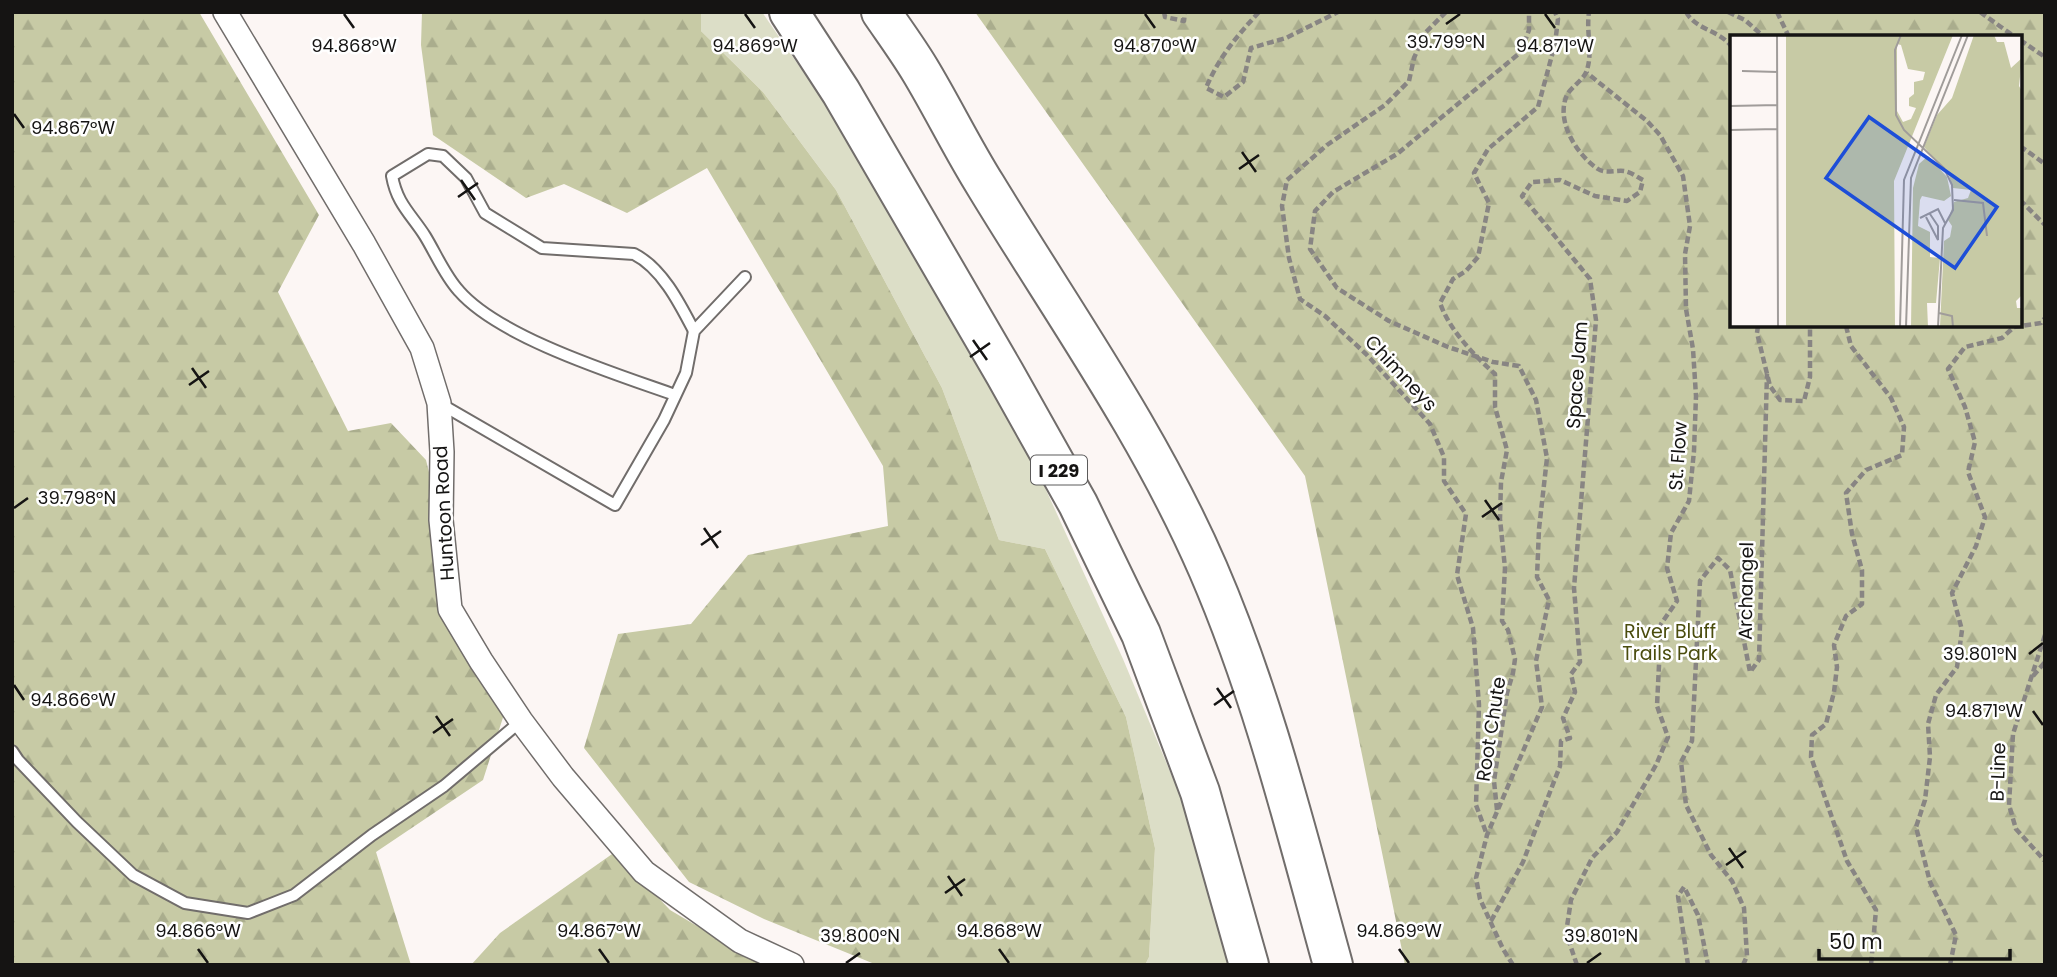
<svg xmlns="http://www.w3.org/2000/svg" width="2057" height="977" viewBox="0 0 2057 977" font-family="Poppins,sans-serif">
	<defs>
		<pattern id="forest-firs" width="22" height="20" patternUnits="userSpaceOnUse" patternTransform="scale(1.75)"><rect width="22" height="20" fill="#c7caa5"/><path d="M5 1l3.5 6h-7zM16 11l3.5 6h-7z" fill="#aaad8d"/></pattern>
	</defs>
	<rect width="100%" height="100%" fill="#fcf6f4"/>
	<polygon fill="#dcdec7" points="701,12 762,12 850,140 1011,413 1123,659 1192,824 1235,965 1145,965 1149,957 1155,848 1126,717 1045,549 999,540 942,388 836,190 763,92 701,31"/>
	<g fill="url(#forest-firs)" fill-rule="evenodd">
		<polygon points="12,12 199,12 319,215 278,292 348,431 391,423 426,460 463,610 507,705 483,780 376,852 411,965 12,965"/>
		<polygon points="422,12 701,12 701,31 763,92 836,190 942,388 999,540 1045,549 1126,717 1155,848 1149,957 1145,965 877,965 764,919 689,882 584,748 618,634 691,624 748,555 888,526 883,466 707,168 627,213 564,184 526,198 433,135 421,45"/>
		<path d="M975 12H2045V965H1405L1305 476ZM1731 37H2020V326H1731Z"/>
		<polygon points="615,852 670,910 758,962 767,965 471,965 500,933"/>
	</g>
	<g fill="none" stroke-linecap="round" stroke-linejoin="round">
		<defs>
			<g id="service">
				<path d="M675 395C616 374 500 338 459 291 445 276 436 254 425 236 411 214 397 204 392 176L428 154 443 156 466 178 485 213 542 248 634 254C662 268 680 304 694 331"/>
				<polyline points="439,403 615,505 664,420 686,373 694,331 745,277"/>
				<polyline points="12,751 18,760 77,822 133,875 185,903 248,913 294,895 372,835 444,786 521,721"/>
			</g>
			<polyline id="minor" points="225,12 364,244 422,348 439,403 442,452 441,520 450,609 481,661 521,721 563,777 644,872 740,941 792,965"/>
			<g id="motorway">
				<polyline points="789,12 841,92 1005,374 1078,504 1141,634 1200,792 1249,965"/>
				<path d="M881 12C894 31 908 50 920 70 943 108 962 148 986 186 1062 311 1149 433 1208 569 1263 696 1296 831 1333 965"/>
			</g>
		</defs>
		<use href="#service" stroke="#716d6b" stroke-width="14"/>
		<use href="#minor" stroke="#716d6b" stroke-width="26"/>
		<use href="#motorway" stroke="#716d6b" stroke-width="42"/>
		<g stroke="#888583" stroke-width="4.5" stroke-dasharray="7 3.5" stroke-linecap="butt">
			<polyline points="1164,12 1165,17 1184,21 1185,12"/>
			<path d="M1259 12C1237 36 1219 57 1206 88L1224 97 1243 82 1251 48 1286 38 1338 12"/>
			<polyline points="1446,12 1425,33 1414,58 1409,81 1385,105 1327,145 1287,180 1282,206 1289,258 1300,299 1325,316 1366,354 1430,424 1444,457 1444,481 1466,514 1457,575 1473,628 1479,705 1476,805 1487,835"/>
			<path d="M1686 12C1696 30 1719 30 1731 46"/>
			<polyline points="1728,12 1745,20 1764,37"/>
			<polyline points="1777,12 1789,37"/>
			<polyline points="1980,12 2015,37"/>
			<polyline points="2020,40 2045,57"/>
			<polyline points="2020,146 2045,164"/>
			<polyline points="2020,200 2045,225"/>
			<polyline points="1758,326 1757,333 1770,386 1780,400 1804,401 1810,377 1810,326"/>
			<polyline points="1846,326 1851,346 1891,398 1904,427 1902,455 1866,470 1846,493 1852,534 1862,570 1862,604 1846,616 1834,645 1837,667 1834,692 1826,724 1812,735 1811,757 1847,861 1876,910 1871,965"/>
			<polyline points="2045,635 2013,734 2009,805 2016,829 2045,861"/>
			<polyline points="2033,676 2045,662"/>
			<path d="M1497 810 1494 781 1507 693 1513 673 1515 659 1508 630 1502 621 1505 568 1500 519 1501 482 1507 450 1495 407V374C1474 355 1450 331 1440 303L1453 279 1466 271 1478 257 1489 203 1474 173 1488 149 1538 107 1555 44 1558 19 1555 12"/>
			<path d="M1491 921 1523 862 1560 766 1561 741 1570 738 1563 718 1575 692 1571 674 1580 662 1574 588 1596 320 1590 279 1522 196 1532 182 1560 180 1595 196 1627 201 1640 192 1643 180C1637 177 1631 172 1624 171 1615 170 1605 174 1598 169 1577 155 1555 121 1567 95 1572 86 1584 80 1587 70 1593 50 1586 34 1589 12"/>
			<polyline points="1513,965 1503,949 1480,899 1476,878 1487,835 1542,707 1536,661 1549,600 1537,577 1539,529 1547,458 1536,400 1519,366 1493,362 1448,347 1389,321 1337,288 1310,249 1315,211 1333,192 1397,154 1521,52 1529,30 1529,12"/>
			<polyline points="1577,965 1566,933 1571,900 1592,858 1617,832 1656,765 1668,737 1657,706 1661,624 1677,601 1667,568 1671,533 1689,501 1694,451 1696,396 1693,349 1686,309 1685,254 1690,226 1683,176 1660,135 1647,121 1587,73"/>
			<polyline points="1688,965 1678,896 1684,887 1698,915 1708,965"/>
			<polyline points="1743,965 1747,956 1744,908 1732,881 1711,855 1686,805 1681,762 1692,741 1700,581 1718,558 1730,570 1750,672 1759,660 1767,374"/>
			<polyline points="1950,965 1956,935 1930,882 1916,827 1925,800 1930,757 1928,724 1936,695 1957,667 1962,630 1952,593 1976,546 1985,517 1968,472 1975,442 1965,407 1948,369 1965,347 2002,338 2014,327 2041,323 2045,318"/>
		</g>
		<use href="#service" stroke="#fff" stroke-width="10"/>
		<use href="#minor" stroke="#fff" stroke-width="23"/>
		<use href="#motorway" stroke="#fff" stroke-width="38"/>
	</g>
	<path fill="none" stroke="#151413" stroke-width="2.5" d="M344 14 354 28M745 14 755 28M1145 14 1155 28M1545 14 1555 28M1446 24 1460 14M14 114 24 128M1242 152 1256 172M1239 169 1259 155M461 180 475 200M458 197 478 183M973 340 987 360M970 357 990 343M192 368 206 388M189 385 209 371M1485 500 1499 520M14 508 28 498M1482 517 1502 503M704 528 718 548M701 545 721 531M2029 654 2043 643M14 685 24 700M1217 688 1231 708M1214 705 1234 691M2033 711 2043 725M436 716 450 736M433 733 453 719M1729 848 1743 868M1726 865 1746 851M948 876 962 896M945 893 965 879M198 949 208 963M599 949 609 963M999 949 1009 963M1399 949 1409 963M846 963 860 953M1587 963 1601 953"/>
	<g text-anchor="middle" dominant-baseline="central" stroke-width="5" stroke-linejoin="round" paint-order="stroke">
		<rect fill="#fff" stroke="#5b5a5a" stroke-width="2" x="1031" y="455.5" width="56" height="29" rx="5"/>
		<g font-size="18" font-weight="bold" fill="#151413">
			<text x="1059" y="470">I 229</text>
		</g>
		<g font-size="19" fill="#151413" stroke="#fff">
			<text transform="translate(1401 373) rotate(47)">Chimneys</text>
			<text transform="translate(1577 375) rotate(-86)">Space Jam</text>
			<text transform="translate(1678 456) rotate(-86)">St. Flow</text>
			<text transform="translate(444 513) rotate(-93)">Huntoon Road</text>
			<text transform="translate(1746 591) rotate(-89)">Archangel</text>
			<text transform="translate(1491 729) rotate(-81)">Root Chute</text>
			<text transform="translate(1998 772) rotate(-88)">B-Line</text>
		</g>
		<g font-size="19" fill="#4a4c0d" stroke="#fff">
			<text x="1670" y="631">River Bluff<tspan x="1670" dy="22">Trails Park</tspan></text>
		</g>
	</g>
	<g transform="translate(1730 35)">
		<rect width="292" height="292" fill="#fcf6f4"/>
		<path d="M56 0H223L164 146 165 292H56ZM167 9 171 10 178 34 195 37 193 45 184 47V59L179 63V71L186 73 181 84 173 87 167 76ZM244 0H264L267 7H274L281 33 292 23 289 51 293 58V259L286 266 287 273H292V292H210L214 206 220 202 222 191 218 185 224 167 238 163 241 155 223 153 219 140 194 112 207 80 222 63ZM198 121 217 142 221 161 214 166 192 161 190 165 188 191 200 197V222L210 223 206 268H197L198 292H181L183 153 189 129Z" fill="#c7caa5" fill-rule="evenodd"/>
		<path fill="none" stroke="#a09c9a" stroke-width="2" d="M47 0 48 292M171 0 165 15 166 80 174 95 214 133 222 150 223 175 213 193 208 292M12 36 48 37M0 71 48 70M0 95 47 94M224 165 253 168 257 201M196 182 208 205V191L200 179M190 183 208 174 215 188M209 278 222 281 223 292M170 292 174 145 232 0M176 292 181 143 238 0"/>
		<path fill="#1d4ed8" fill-opacity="0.15" stroke="#1d4ed8" stroke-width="3.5" d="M139 82 267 172 225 233 96 143Z"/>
		<rect width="292" height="292" fill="none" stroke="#151413" stroke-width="3.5"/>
	</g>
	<g font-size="18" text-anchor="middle" fill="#151413" stroke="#fff" stroke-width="5" stroke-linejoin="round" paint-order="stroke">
		<text x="1446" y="48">39.799°N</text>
		<text x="354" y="52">94.868°W</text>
		<text x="755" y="52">94.869°W</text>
		<text x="1155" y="52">94.870°W</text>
		<text x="1555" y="52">94.871°W</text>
		<text x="73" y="134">94.867°W</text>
		<text x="77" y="504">39.798°N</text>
		<text x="1980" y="660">39.801°N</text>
		<text x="73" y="706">94.866°W</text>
		<text x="1984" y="717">94.871°W</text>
		<text x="198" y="937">94.866°W</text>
		<text x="599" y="937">94.867°W</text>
		<text x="999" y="937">94.868°W</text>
		<text x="1399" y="937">94.869°W</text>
		<text x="860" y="942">39.800°N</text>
		<text x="1601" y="942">39.801°N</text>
	</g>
	<rect width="2057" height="977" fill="none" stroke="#151413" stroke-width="28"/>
	<path d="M1819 949v10h191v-10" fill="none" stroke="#151413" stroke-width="3.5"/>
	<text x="1829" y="949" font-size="21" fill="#151413" stroke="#ffffff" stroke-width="5" paint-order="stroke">50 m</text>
</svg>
